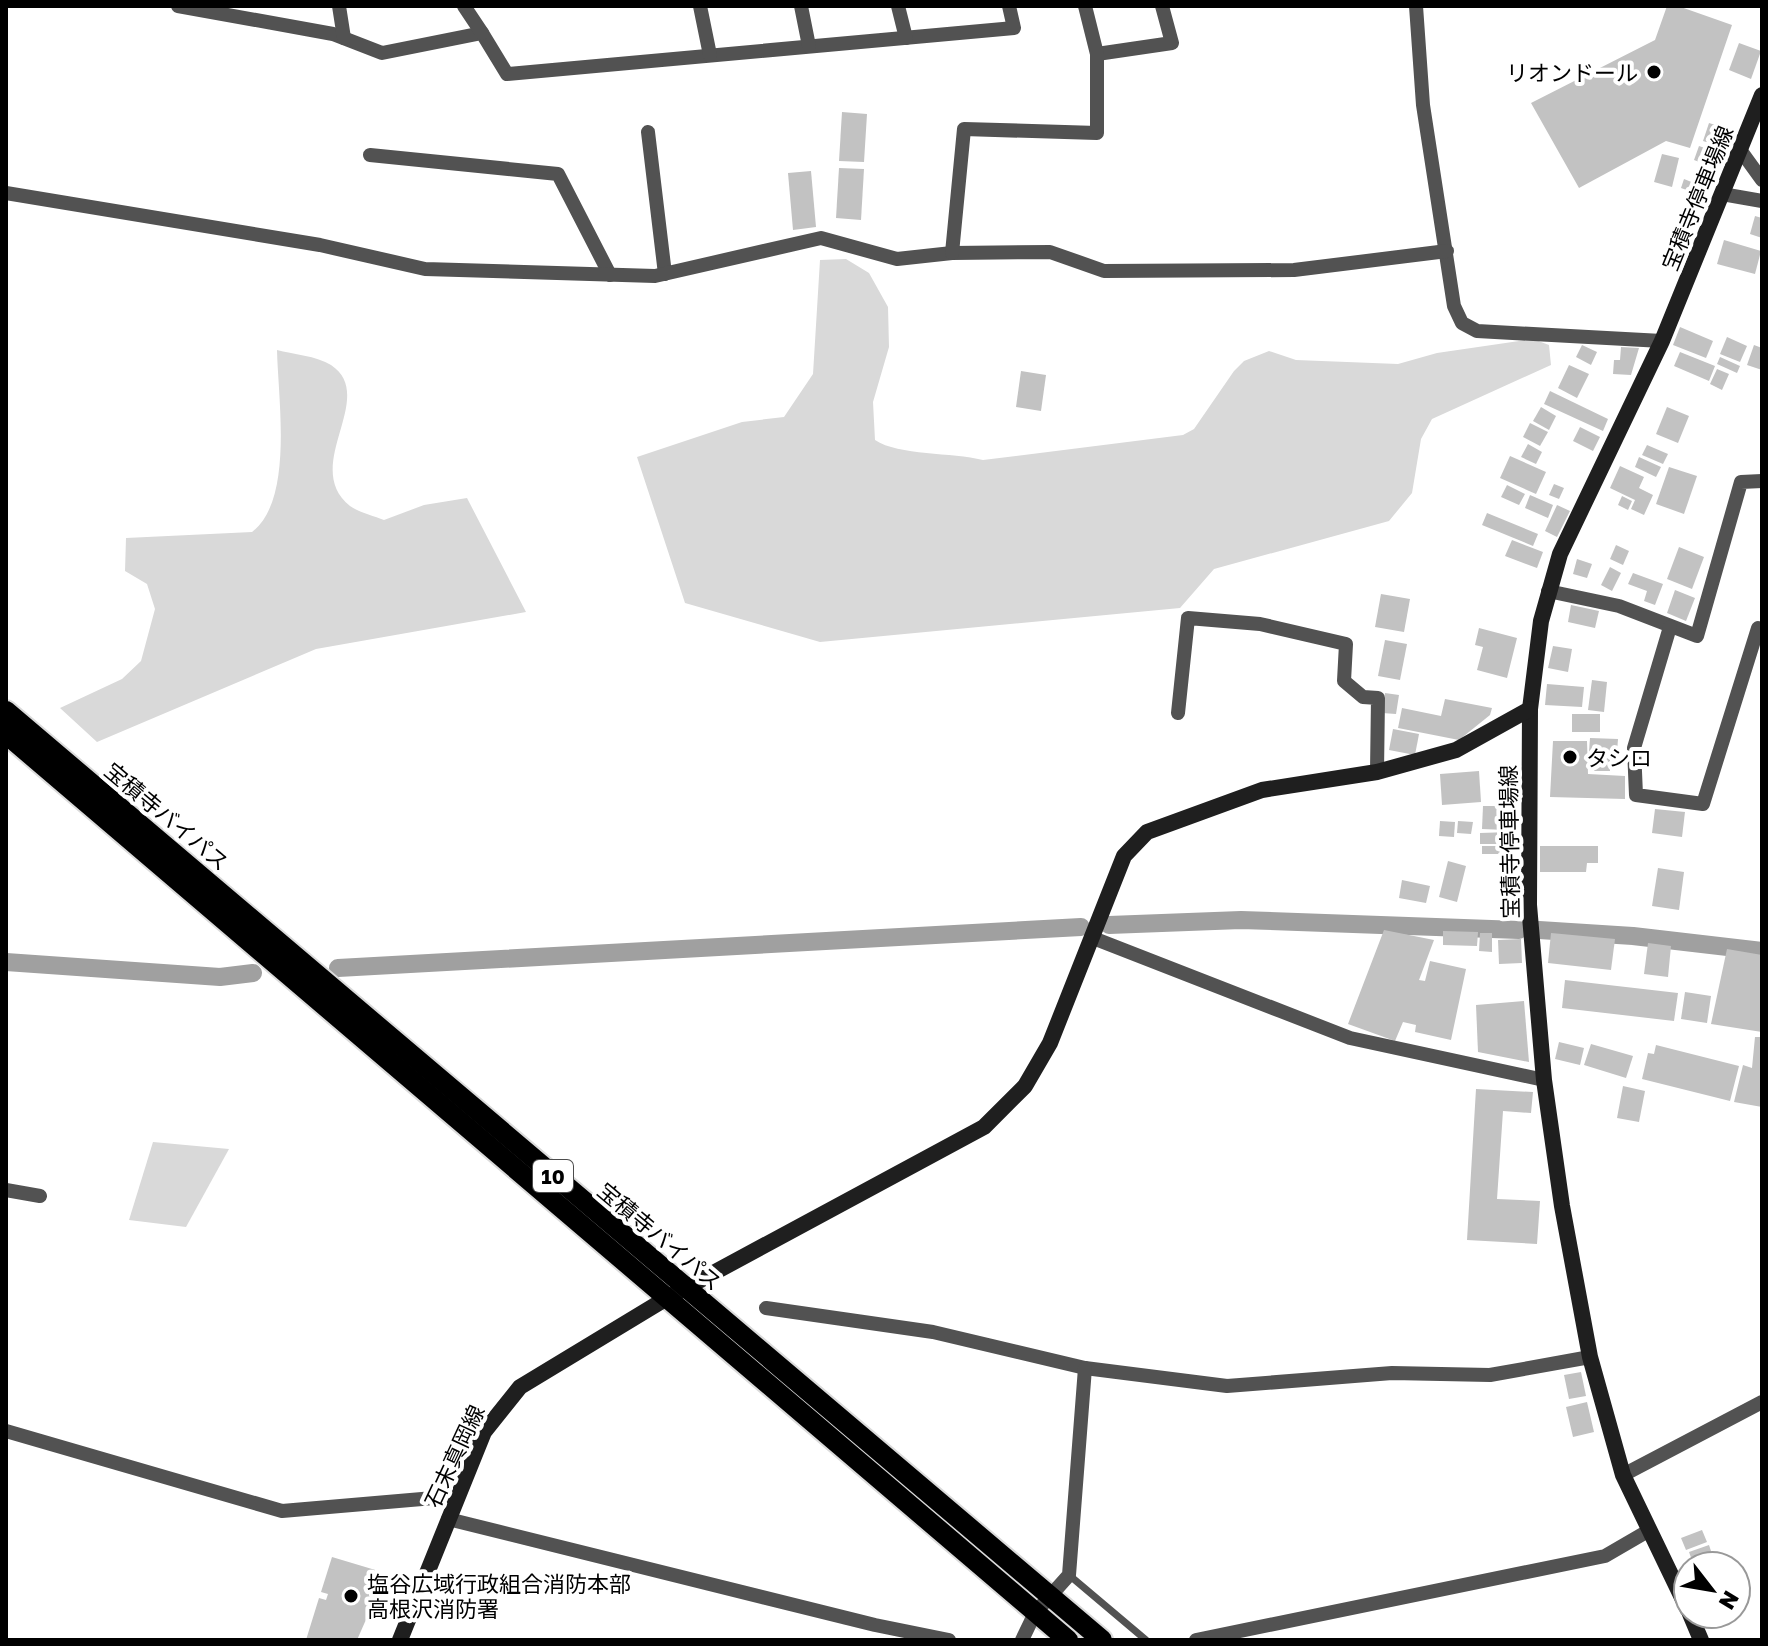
<svg xmlns="http://www.w3.org/2000/svg" width="1768" height="1646" viewBox="0 0 1768 1646" font-family="'Golos Text','Noto Sans JP',sans-serif">
	<rect width="100%" height="100%" fill="#fff"/>
	<g fill="#d9d9d9">
		<path d="M846 259 869 273 888 307 889 347 873 402 875 440C899 456 952 452 983 460L1183 435 1194 429 1234 371 1244 361 1269 351 1296 360 1398 364 1437 353 1533 339 1549 345 1551 365 1432 419 1421 439 1412 493 1389 521 1214 569 1180 608 820 642 685 603 637 457 742 422 784 417 813 374 820 260Z"/>
		<path d="M277 350C292 354 317 356 331 365 379 397 300 466 350 506 358 512 374 516 384 520L424 505 467 498 526 612 316 649 97 742 60 708 122 679 141 661 155 609 147 584 125 571 126 538 252 532C294 500 278 399 277 350Z"/>
		<polygon points="153,1142 229,1149 186,1227 129,1220"/>
	</g>
	<g fill="none" stroke-linecap="round" stroke-linejoin="round">
		<g stroke="#a0a0a0" stroke-width="18">
			<polyline points="1109,925 1241,920 1519,930"/>
			<polyline points="1539,930 1633,936 1762,951"/>
			<polyline points="6,962 220,977 253,973"/>
			<polyline points="338,968 1081,927"/>
		</g>
	</g>
	<g fill="#c2c2c2">
		<polygon points="1667,6 1678,6 1732,25 1690,148 1666,141 1579,188 1531,103 1655,40"/>
		<polygon points="1739,43 1761,51 1751,79 1729,70"/>
		<polygon points="842,112 867,114 864,162 839,161"/>
		<polygon points="1709,123 1731,130 1725,148 1703,141"/>
		<polygon points="1699,146 1722,154 1711,186 1696,180 1702,163 1694,160"/>
		<polygon points="1662,154 1679,158 1672,187 1654,182"/>
		<polygon points="839,168 864,169 861,220 836,218"/>
		<polygon points="811,171 816,227 793,230 788,173"/>
		<polygon points="1684,179 1709,189 1706,197 1681,188"/>
		<polygon points="1755,216 1762,218 1762,238 1750,234"/>
		<polygon points="1724,240 1761,251 1755,274 1717,264"/>
		<polygon points="1680,327 1713,341 1706,358 1673,345"/>
		<polygon points="1727,337 1747,346 1740,362 1720,354"/>
		<polygon points="1582,345 1597,352 1591,365 1576,357"/>
		<polygon points="1754,345 1762,348 1762,370 1747,365"/>
		<polygon points="1621,347 1639,348 1631,375 1613,374 1614,360 1620,360"/>
		<polygon points="1680,352 1715,366 1709,381 1674,366"/>
		<polygon points="1720,357 1740,366 1737,373 1717,364"/>
		<polygon points="1569,365 1589,374 1577,398 1558,388"/>
		<polygon points="1717,369 1729,374 1722,390 1710,384"/>
		<polygon points="1021,371 1046,375 1041,411 1016,407"/>
		<polygon points="1550,391 1608,419 1603,431 1544,404"/>
		<polygon points="1541,407 1556,416 1549,430 1533,421"/>
		<polygon points="1667,407 1689,416 1678,443 1656,434"/>
		<polygon points="1530,423 1548,432 1540,446 1523,437"/>
		<polygon points="1580,427 1600,437 1593,451 1573,441"/>
		<polygon points="1528,444 1542,452 1536,464 1521,457"/>
		<polygon points="1647,445 1668,454 1663,464 1642,455"/>
		<polygon points="1510,456 1546,472 1536,494 1500,478"/>
		<polygon points="1639,457 1661,467 1656,477 1635,467"/>
		<polygon points="1620,466 1644,477 1639,488 1653,495 1644,515 1631,509 1635,500 1610,488"/>
		<polygon points="1669,467 1697,476 1684,514 1656,504"/>
		<polygon points="1554,484 1564,488 1559,499 1549,495"/>
		<polygon points="1507,485 1525,494 1519,505 1501,497"/>
		<polygon points="1530,495 1553,505 1548,518 1525,508"/>
		<polygon points="1622,496 1632,501 1628,510 1618,505"/>
		<polygon points="1557,505 1570,511 1557,537 1545,531"/>
		<polygon points="1487,513 1538,534 1533,546 1482,525"/>
		<polygon points="1512,540 1543,552 1537,568 1505,556"/>
		<polygon points="1616,545 1629,551 1623,565 1610,559"/>
		<polygon points="1679,547 1704,557 1692,589 1667,579"/>
		<polygon points="1577,559 1592,564 1587,578 1573,574"/>
		<polygon points="1610,567 1621,573 1612,591 1601,585"/>
		<polygon points="1633,573 1663,584 1655,605 1644,601 1647,591 1628,584"/>
		<polygon points="1675,590 1695,598 1686,621 1667,613"/>
		<polygon points="1381,594 1410,599 1404,632 1375,627"/>
		<polygon points="1571,605 1599,611 1595,628 1568,622"/>
		<polygon points="1479,628 1517,638 1507,678 1477,670 1483,647 1475,645"/>
		<polygon points="1385,640 1407,644 1400,680 1378,676"/>
		<polygon points="1553,646 1572,649 1568,672 1548,668"/>
		<polygon points="1592,680 1607,682 1604,712 1588,710"/>
		<polygon points="1547,684 1584,687 1582,707 1545,705"/>
		<polygon points="1385,693 1399,695 1396,714 1382,713"/>
		<polygon points="1445,699 1492,708 1490,715 1459,740 1398,728 1402,708 1441,716"/>
		<rect x="1572" y="714" width="28" height="18"/>
		<polygon points="1393,729 1419,734 1415,755 1389,750"/>
		<polygon points="1590,738 1618,739 1617,752 1589,752"/>
		<polygon points="1553,741 1587,741 1588,774 1625,776 1625,799 1550,797"/>
		<polygon points="1595,755 1610,755 1610,771 1594,771"/>
		<polygon points="1479,771 1481,802 1442,805 1440,774"/>
		<polygon points="1483,806 1507,806 1506,830 1482,829"/>
		<polygon points="1655,809 1685,812 1682,837 1652,833"/>
		<polygon points="1440,821 1455,822 1454,837 1439,836"/>
		<polygon points="1458,821 1473,822 1471,834 1457,833"/>
		<polygon points="1510,832 1510,844 1480,844 1480,833"/>
		<polygon points="1482,846 1509,846 1510,854 1482,854"/>
		<polygon points="1540,846 1598,846 1598,863 1587,863 1586,872 1540,872"/>
		<polygon points="1448,861 1466,866 1457,902 1439,897"/>
		<polygon points="1658,868 1684,872 1679,910 1652,906"/>
		<polygon points="1402,880 1430,886 1426,903 1399,898"/>
		<polygon points="1384,930 1434,940 1419,980 1425,981 1430,961 1466,969 1451,1040 1415,1032 1416,1025 1403,1022 1395,1041 1348,1024"/>
		<polygon points="1443,931 1478,932 1477,946 1443,945"/>
		<polygon points="1480,933 1492,933 1492,952 1479,951"/>
		<polygon points="1551,933 1615,939 1611,970 1548,963"/>
		<polygon points="1521,939 1522,963 1499,964 1498,940"/>
		<polygon points="1648,943 1671,946 1668,977 1644,974"/>
		<polygon points="1727,949 1762,955 1762,1032 1711,1024"/>
		<polygon points="1565,980 1678,993 1674,1021 1562,1008"/>
		<polygon points="1685,992 1711,996 1707,1023 1681,1019"/>
		<polygon points="1524,1001 1529,1062 1478,1052 1476,1005"/>
		<polygon points="1755,1037 1762,1037 1762,1107 1734,1102 1743,1065 1752,1068"/>
		<polygon points="1559,1042 1584,1048 1580,1065 1555,1059"/>
		<polygon points="1591,1044 1633,1056 1626,1078 1584,1065"/>
		<polygon points="1656,1045 1739,1066 1730,1101 1642,1079 1648,1053 1654,1054"/>
		<polygon points="1623,1086 1645,1091 1639,1122 1617,1118"/>
		<polygon points="1476,1089 1533,1092 1531,1113 1503,1111 1497,1199 1540,1201 1537,1244 1467,1240"/>
		<polygon points="1581,1372 1586,1396 1569,1399 1564,1375"/>
		<polygon points="1587,1402 1594,1432 1573,1437 1566,1407"/>
		<polygon points="1702,1530 1707,1542 1686,1550 1681,1538"/>
		<polygon points="1709,1545 1715,1563 1694,1566 1689,1552"/>
		<polygon points="332,1557 382,1572 372,1606 357,1640 306,1640 319,1598 326,1600 328,1594 321,1592"/>
	</g>
	<g fill="none" stroke-linecap="round" stroke-linejoin="round">
		<defs>
			<g id="primary">
				<polyline points="6,711 1102,1640"/>
				<polyline points="6,734 1068,1640"/>
			</g>
		</defs>
		<use href="#primary" stroke="#dbdbdb" stroke-width="24"/>
		<polyline stroke="#525252" stroke-width="7" points="1069,1575 1146,1640"/>
		<g stroke="#525252" stroke-width="14">
			<polyline points="178,6 333,34 382,53 482,33 507,74 1014,28 1009,6"/>
			<polyline points="339,6 344,38"/>
			<polyline points="464,6 482,33"/>
			<polyline points="700,6 710,55"/>
			<polyline points="801,6 809,46"/>
			<polyline points="898,6 906,38"/>
			<polyline points="1416,6 1423,105 1454,306 1462,323 1477,331 1662,341"/>
			<polyline points="1097,54 1172,43 1162,6"/>
			<polyline points="648,132 665,274"/>
			<polyline points="1741,151 1762,180"/>
			<polyline points="370,155 558,174 610,275"/>
			<polyline points="6,193 320,245 425,269 655,276 821,238 897,259 952,253 1050,252 1104,271 1294,270 1447,251"/>
			<polyline points="1722,194 1762,201"/>
			<polyline points="952,253 964,129 1097,133 1097,54 1085,6"/>
			<polyline points="1548,591 1619,606 1697,636 1741,482 1762,481"/>
			<polyline points="1670,627 1634,748 1636,795 1703,804 1758,628 1762,629"/>
			<polyline points="1178,713 1188,618 1260,624 1346,644 1344,681 1363,697 1378,698 1377,772"/>
			<polyline points="1093,938 1350,1038 1544,1080"/>
			<polyline points="6,1190 40,1196"/>
			<polyline points="766,1308 933,1332 1085,1368 1227,1386 1392,1373 1490,1375 1590,1357"/>
			<polyline points="6,1431 282,1511 457,1496"/>
			<polyline points="1623,1475 1762,1402"/>
			<polyline points="448,1519 875,1625 949,1640"/>
			<polyline points="1022,1640 1035,1613 1069,1575 1085,1368"/>
			<polyline points="1196,1640 1605,1556 1648,1531"/>
		</g>
		<g stroke="#1f1f1f" stroke-width="16">
			<polyline points="1688,1610 1623,1475 1590,1357 1562,1206 1544,1080 1529,905 1530,709 1541,621 1560,554 1662,341 1762,95"/>
			<polyline points="1690,1614 1701,1640"/>
			<polyline points="400,1640 484,1432 520,1387 667,1298 984,1127 1025,1086 1050,1043 1124,856 1147,832 1262,790 1377,772 1456,750 1530,709"/>
		</g>
		<use href="#primary" stroke="#000" stroke-width="20"/>
	</g>
	<g fill="#000" stroke="#fff" stroke-width="3">
		<circle cx="1654" cy="72" r="8"/>
		<circle cx="1570" cy="757" r="8"/>
		<circle cx="351" cy="1596" r="8"/>
	</g>
	<g text-anchor="middle" dominant-baseline="central" stroke-width="8" stroke-linejoin="round" paint-order="stroke">
		<rect fill="#fff" stroke="#4c4c4c" stroke-width="2" x="533" y="1160" width="40" height="32" rx="6"/>
		<g font-size="20" font-weight="bold" fill="#000">
			<text x="553" y="1176">10</text>
		</g>
		<g font-size="22" fill="#000" stroke="#fff" text-anchor="start">
			<text x="1638" y="72" text-anchor="end">リオンドール</text>
			<text x="1586" y="757">タシロ</text>
			<text x="367" y="1583">塩谷広域行政組合消防本部<tspan x="367" dy="25">高根沢消防署</tspan></text>
		</g>
		<g font-size="22" fill="#000" stroke="#fff">
			<text transform="translate(1697 198) rotate(-68)">宝積寺停車場線</text>
			<text transform="translate(167 816) rotate(40)">宝積寺バイパス</text>
			<text transform="translate(1509 842) rotate(-91)">宝積寺停車場線</text>
			<text transform="translate(660 1236) rotate(40)">宝積寺バイパス</text>
			<text transform="translate(454 1456) rotate(-65)">石末真岡線</text>
		</g>
	</g>
	<rect width="1768" height="1646" fill="none" stroke="#000000" stroke-width="16"/>
	<g transform="translate(1712 1590) rotate(121)"><circle r="38" fill="#ffffff" stroke="#999999" stroke-width="2"/>
	<path d="M0-6L14 30L0 20L-14 30Z" fill="#000000"/>
	<text y="-12" font-size="22" font-weight="bold" text-anchor="middle" fill="#000000">N</text>
	</g>
</svg>
